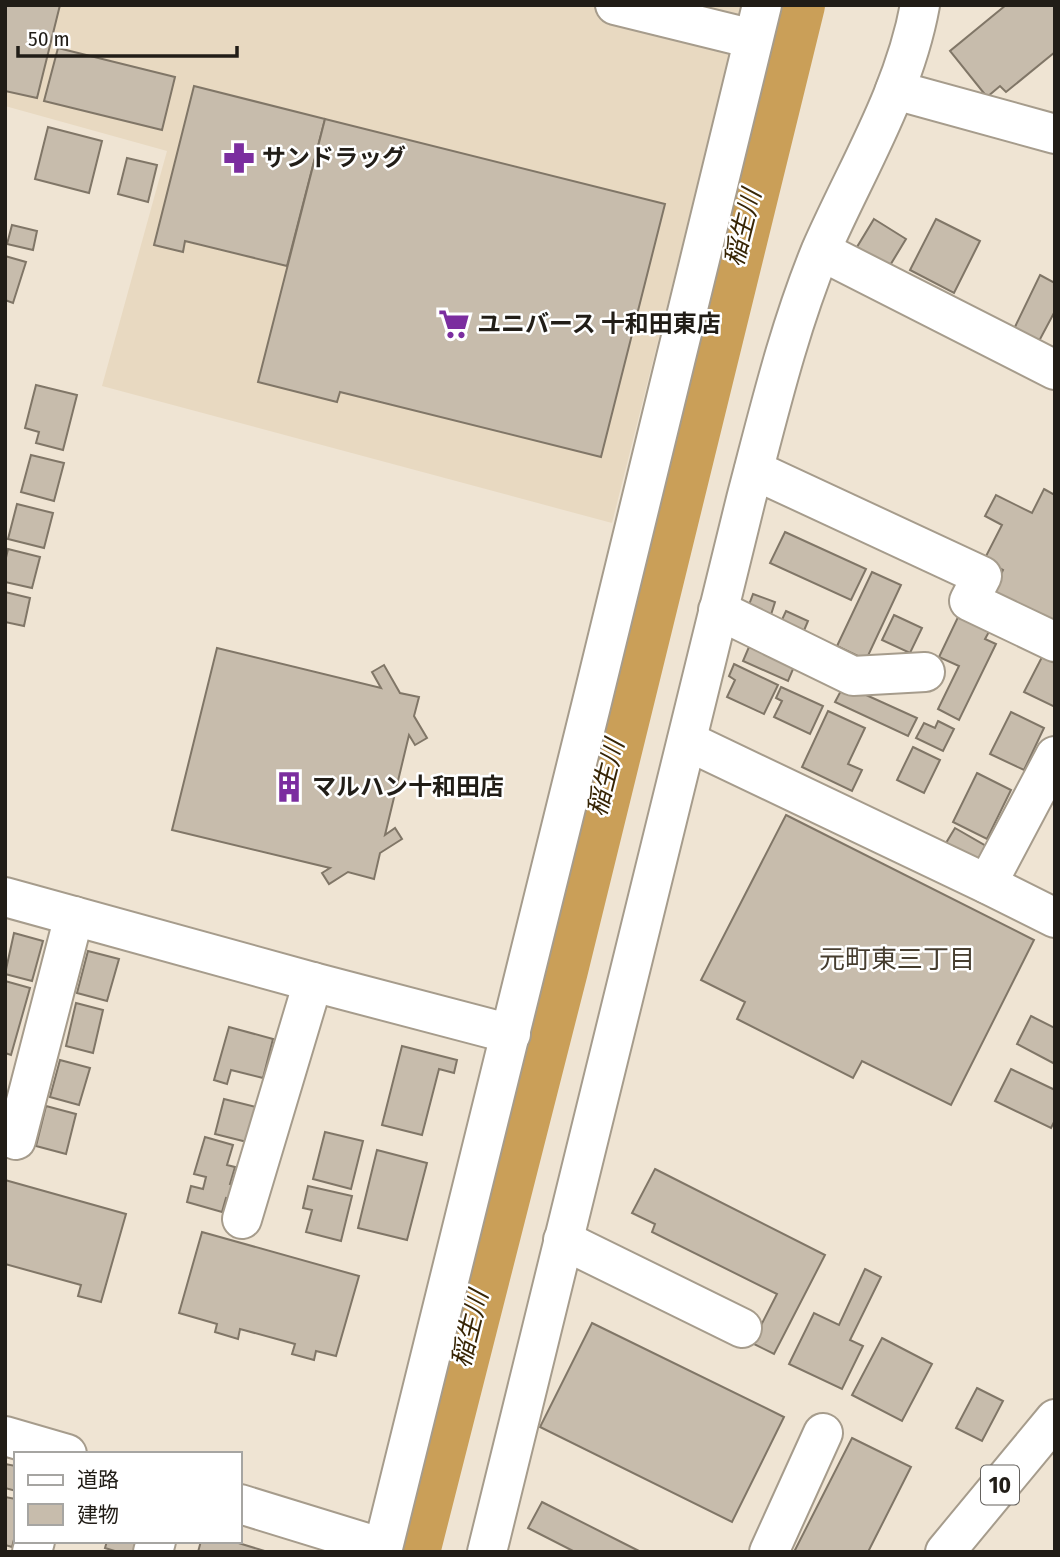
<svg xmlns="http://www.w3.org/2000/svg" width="1060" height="1557" viewBox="0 0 1060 1557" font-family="'Fira Sans Condensed','Noto Sans JP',sans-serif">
	<rect width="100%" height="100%" fill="#efe4d3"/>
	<polygon fill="#e8d9c1" points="5,5 743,5 612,523 102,386 167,151 5,106"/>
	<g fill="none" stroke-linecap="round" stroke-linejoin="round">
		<polyline stroke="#ca9f58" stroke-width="52" points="414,1552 562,970 799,5"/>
	</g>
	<g fill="#c7bcac" stroke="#807667" stroke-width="2">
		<polygon points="5,5 60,5 37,98 5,91"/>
		<polygon points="1006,5 1055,5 1055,52 1006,92 1000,86 987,97 950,51"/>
		<polygon points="58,48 175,77 162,130 44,101"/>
		<polygon points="194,86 325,119 287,266 185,241 183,252 154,245"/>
		<polygon points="325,119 665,204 601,457 340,392 337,402 258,382"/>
		<polygon points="48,127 102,141 89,193 35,179"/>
		<polygon points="127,158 157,165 148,202 118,194"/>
		<polygon points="874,219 906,239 889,267 857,247"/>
		<polygon points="936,219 980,241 954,293 910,270"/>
		<polygon points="12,225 37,231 33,250 7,244"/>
		<polygon points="5,256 26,262 13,303 5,300"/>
		<polygon points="1040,275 1055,283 1055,311 1038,343 1013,331"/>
		<polygon points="36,385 77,395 63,450 36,443 39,432 25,428"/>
		<polygon points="31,455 64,463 54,501 21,492"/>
		<polygon points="1044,489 1055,495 1055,625 992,593 1003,570 984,560 1002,525 985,516 996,495 1032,513"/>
		<polygon points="17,504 53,513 44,548 8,539"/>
		<polygon points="785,532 866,569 851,600 770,563"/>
		<polygon points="8,549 40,557 32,588 5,582 5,562"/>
		<polygon points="872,572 901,585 866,660 837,646"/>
		<polygon points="5,592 30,598 24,626 5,622"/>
		<polygon points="753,594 775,602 769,621 746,613"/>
		<polygon points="786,611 808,621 803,633 780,624"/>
		<polygon points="894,615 922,628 910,653 882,640"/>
		<polygon points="959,615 990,630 985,639 996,644 959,720 938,709 959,666 939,657"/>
		<polygon points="754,635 799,655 788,681 743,661"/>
		<polygon points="217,648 381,688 372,672 384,665 400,693 419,697 414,716 427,738 415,745 409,735 385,835 395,828 402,839 380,853 374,879 348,872 329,884 322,873 330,868 172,830"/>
		<polygon points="1042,657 1055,663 1055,707 1024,692"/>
		<polygon points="734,664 778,685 764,714 727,697 735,680 729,676"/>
		<polygon points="844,685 917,718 908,736 835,702"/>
		<polygon points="781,687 823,706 810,734 774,717 782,701 776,698"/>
		<polygon points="828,711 865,728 848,764 862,770 852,791 802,767"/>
		<polygon points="1011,712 1044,728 1024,770 990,754"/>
		<polygon points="938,721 954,729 943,751 916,738 924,723 935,728"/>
		<polygon points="913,747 940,760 924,793 897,780"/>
		<polygon points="977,773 1011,790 987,839 953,822"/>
		<polygon points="786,815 1034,940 951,1105 862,1061 853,1078 737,1019 745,1002 701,980"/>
		<polygon points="955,828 986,846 978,862 946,843"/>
		<polygon points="14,933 43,941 32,981 5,974"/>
		<polygon points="88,951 119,959 107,1001 77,993"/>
		<polygon points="5,981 30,988 11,1055 5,1053"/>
		<polygon points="76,1003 103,1010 93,1053 66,1046"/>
		<polygon points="1031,1016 1055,1028 1055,1064 1017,1044"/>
		<polygon points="229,1027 273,1039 263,1078 231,1070 227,1084 214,1080"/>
		<polygon points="402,1046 457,1060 454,1073 439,1069 422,1135 382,1125"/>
		<polygon points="60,1060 90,1068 79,1105 50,1097"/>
		<polygon points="1011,1069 1055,1090 1055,1120 1051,1128 995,1101"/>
		<polygon points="224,1099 256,1107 247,1142 215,1134"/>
		<polygon points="46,1106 76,1114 66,1154 36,1146"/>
		<polygon points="325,1132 363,1141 351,1189 313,1179"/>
		<polygon points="205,1137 233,1145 227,1165 235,1167 230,1184 234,1185 231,1199 226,1198 222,1212 187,1202 191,1186 203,1189 206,1177 194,1174"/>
		<polygon points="377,1150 427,1163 407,1240 358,1228"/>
		<polygon points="655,1169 825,1255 774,1354 752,1343 777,1294 652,1232 655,1224 632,1213"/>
		<polygon points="5,1180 126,1214 101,1302 78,1296 81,1285 5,1264"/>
		<polygon points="308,1186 352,1196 341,1241 306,1232 312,1210 303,1208"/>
		<polygon points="202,1232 359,1276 336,1356 316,1351 314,1360 292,1354 295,1344 240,1329 238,1339 215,1332 217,1324 179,1313"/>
		<polygon points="865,1269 881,1277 850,1340 863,1346 842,1389 789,1364 814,1313 839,1325"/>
		<polygon points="592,1323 784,1417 732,1522 540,1427"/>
		<polygon points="882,1338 932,1364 902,1421 852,1395"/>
		<polygon points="977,1388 1003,1401 982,1441 956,1428"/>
		<polygon points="852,1438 911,1467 868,1552 794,1552"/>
		<polygon points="5,1464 16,1466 16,1491 5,1488"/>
		<polygon points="5,1497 16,1499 16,1532 12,1547 5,1545"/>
		<polygon points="542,1502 641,1552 575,1552 528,1528"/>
		<polygon points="107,1541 142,1541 139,1552 118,1552 105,1548"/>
		<polygon points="201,1541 232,1541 268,1552 198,1552"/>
	</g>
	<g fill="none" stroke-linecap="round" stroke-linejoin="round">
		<defs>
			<g id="minor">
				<polyline points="615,5 753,39"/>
				<polyline points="895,90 1055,134"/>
				<polyline points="821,251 1055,370"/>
				<polyline points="754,470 982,576 969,601 1055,642"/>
				<polyline points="718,610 853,676 925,672"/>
				<polyline points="687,741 987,884 1055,918"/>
				<polyline points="987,884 1055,756"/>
				<polyline points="5,897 313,982 511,1034"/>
				<polyline points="16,1140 74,916"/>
				<polyline points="242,1219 313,982"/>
				<polyline points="563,1240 742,1328"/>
				<polyline points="5,1436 67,1454"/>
				<polyline points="240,1504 383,1548"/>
				<polyline points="32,1552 35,1541"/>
				<polyline points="153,1552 156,1541"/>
				<polyline points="382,1552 592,702 762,5"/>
				<path d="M487 1552 746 499C768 416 788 330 821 250 856 170 904 93 920 5"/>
				<polyline points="769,1552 823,1433"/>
			</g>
			<polyline id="major" points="945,1552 1055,1419"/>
		</defs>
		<use href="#minor" stroke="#a69c8c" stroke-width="42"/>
		<use href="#major" stroke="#a69c8c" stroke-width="42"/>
		<use href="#minor" stroke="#fff" stroke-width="38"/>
		<use href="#major" stroke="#fff" stroke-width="38"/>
	</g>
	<defs>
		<symbol id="pharmacy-bare" viewBox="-9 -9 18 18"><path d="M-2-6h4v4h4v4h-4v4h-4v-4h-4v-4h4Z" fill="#7b2d9f" stroke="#fff" stroke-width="2.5" paint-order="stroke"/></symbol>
		<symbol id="supermarket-bare" viewBox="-9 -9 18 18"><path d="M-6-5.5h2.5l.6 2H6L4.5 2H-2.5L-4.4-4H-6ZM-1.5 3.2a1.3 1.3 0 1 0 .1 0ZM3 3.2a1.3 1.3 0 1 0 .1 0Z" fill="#7b2d9f" stroke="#fff" stroke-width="2.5" paint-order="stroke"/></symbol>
		<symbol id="building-bare" viewBox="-9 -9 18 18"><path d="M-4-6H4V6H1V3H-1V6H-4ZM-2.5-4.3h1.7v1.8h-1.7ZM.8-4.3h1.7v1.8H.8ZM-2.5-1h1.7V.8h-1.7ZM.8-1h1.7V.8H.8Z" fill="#7b2d9f" stroke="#fff" stroke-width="2.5" paint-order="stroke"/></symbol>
	</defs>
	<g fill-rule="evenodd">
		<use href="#pharmacy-bare" x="217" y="136" width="44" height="44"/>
		<use href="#supermarket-bare" x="432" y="302" width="44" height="44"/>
		<use href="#building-bare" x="267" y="765" width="44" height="44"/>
	</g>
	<g text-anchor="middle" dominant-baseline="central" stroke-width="5" stroke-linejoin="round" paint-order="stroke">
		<rect fill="#fff" stroke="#64615d" stroke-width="2" x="981" y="1465.5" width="38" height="39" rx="5"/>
		<g font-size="23" font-weight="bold" fill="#211d17">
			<text x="1000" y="1485">10</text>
		</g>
		<g font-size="24" font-weight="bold" fill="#211d17" stroke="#fff" text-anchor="start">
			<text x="262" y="158">サンドラッグ</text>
			<text x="477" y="324">ユニバース 十和田東店</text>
			<text x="312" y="787">マルハン十和田店</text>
		</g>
		<g font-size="26" font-style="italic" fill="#372505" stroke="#fff">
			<text transform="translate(743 228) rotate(-76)">稲生川</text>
			<text transform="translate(606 778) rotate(-76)">稲生川</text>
			<text transform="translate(470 1329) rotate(-76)">稲生川</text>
		</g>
		<g font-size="26" fill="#463d2f" stroke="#fff">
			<text x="897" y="959">元町東三丁目</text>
		</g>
	</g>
	<rect width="1060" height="1557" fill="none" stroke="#211d17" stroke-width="14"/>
	<rect x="14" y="1452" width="228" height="91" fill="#ffffff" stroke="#a6a5a2" stroke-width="2"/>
	<rect x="28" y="1475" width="35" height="10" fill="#ffffff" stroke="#a6a5a2" stroke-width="2"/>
	<text x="77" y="1487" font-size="21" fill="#211d17">道路</text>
	<rect x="28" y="1504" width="35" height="21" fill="#c7bcac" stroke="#a6a5a2" stroke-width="2"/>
	<text x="77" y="1522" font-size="21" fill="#211d17">建物</text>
	<path d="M18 46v10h219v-10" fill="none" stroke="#211d17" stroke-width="3.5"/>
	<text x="28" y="46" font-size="21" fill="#211d17" stroke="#ffffff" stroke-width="5" paint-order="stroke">50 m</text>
</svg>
